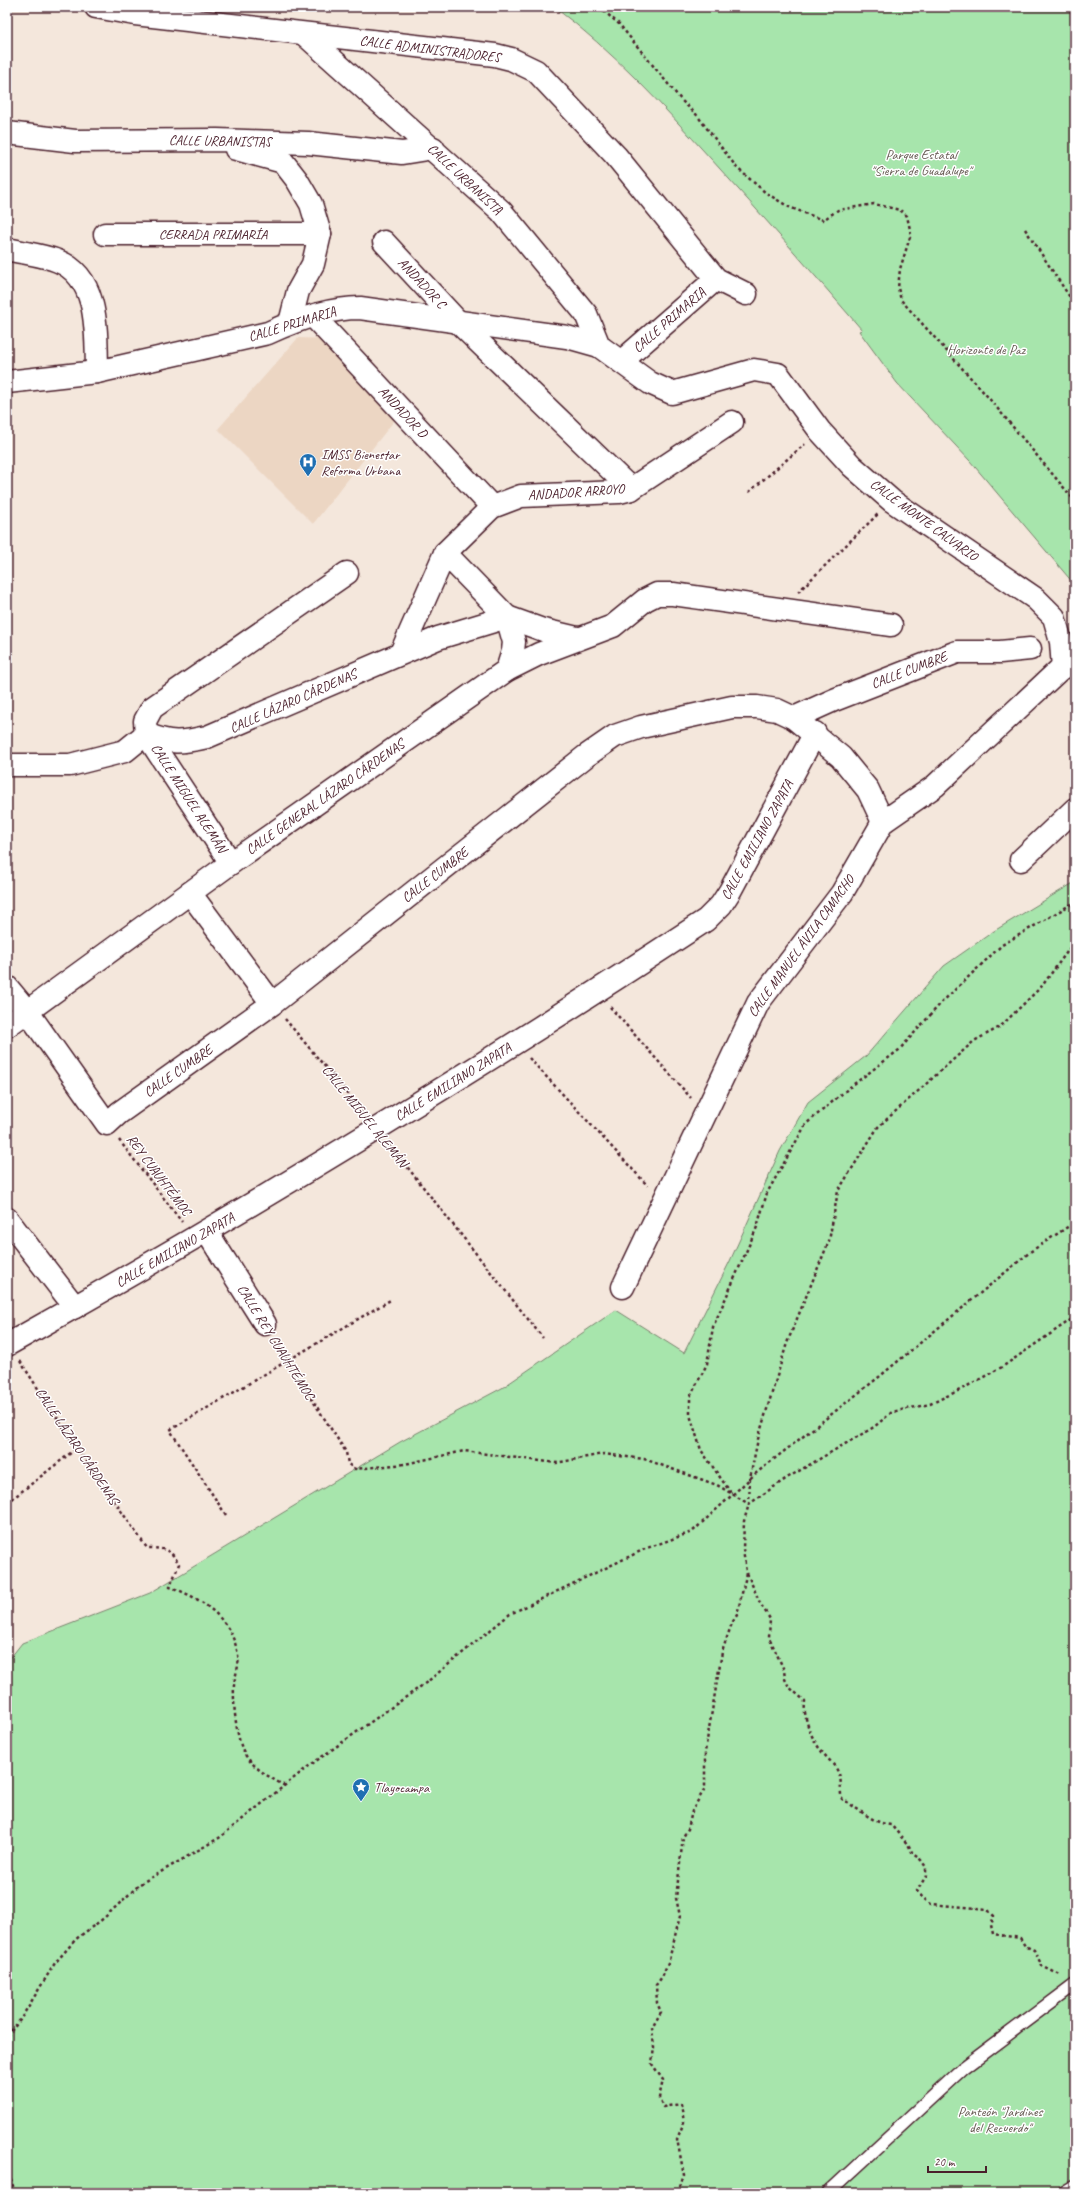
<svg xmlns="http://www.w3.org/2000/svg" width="1082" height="2200" viewBox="0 0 1082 2200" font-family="Caveat,sans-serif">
	<rect width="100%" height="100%" fill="#f4e7dc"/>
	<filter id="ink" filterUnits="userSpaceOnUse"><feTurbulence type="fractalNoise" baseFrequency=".025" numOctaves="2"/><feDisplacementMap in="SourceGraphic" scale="8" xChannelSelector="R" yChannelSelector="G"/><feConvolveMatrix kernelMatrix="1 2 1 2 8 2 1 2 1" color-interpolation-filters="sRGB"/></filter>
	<g filter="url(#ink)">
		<polygon fill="#ecd6c3" points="298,338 329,339 397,417 313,524 218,429"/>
		<g fill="#a7e5ac" stroke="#78826c">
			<path d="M554 7H1075L1074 584 970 461 897 383 859 331 862 330C812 272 762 215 711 159 661 104 614 52 554 7Z"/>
			<polygon points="1075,882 1075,2193 7,2193 7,1662 22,1643 150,1593 400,1442 502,1388 616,1310 684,1353 730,1261 780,1151 808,1102 866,1056 944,966 994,931"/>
		</g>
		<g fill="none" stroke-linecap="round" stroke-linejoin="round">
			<defs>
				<g id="service">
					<polyline points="828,2193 963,2068 1075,1984"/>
					<polyline points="1065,2193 1075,2187"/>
				</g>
				<g id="minor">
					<polyline points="96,7 135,14 495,55 511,59 536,71 616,156 716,279 746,294"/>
					<polyline points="304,34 501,211 586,314 599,346"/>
					<polyline points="7,133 75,141 217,140 308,143 402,153 433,148"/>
					<polyline points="236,149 283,162 297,180 311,204 320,234 313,264 298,291 290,323"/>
					<polyline points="105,234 320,234"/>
					<polyline points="384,242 459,323 631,489"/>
					<path d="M7 249C23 253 43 255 58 261 100 278 96 334 97 372"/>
					<polyline points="313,316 492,507"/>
					<polyline points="622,361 716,279"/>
					<path d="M7 382 97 372 268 333C296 320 328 308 360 308L567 337 599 346 650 383 672 393 754 370 778 374 820 431 852 466 892 501 1036 599 1054 617 1061 642 1063 668"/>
					<polyline points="445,553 507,617 514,642 513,651 507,670"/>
					<polyline points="401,653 445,553 492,507 521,496 619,492 631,489 732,422"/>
					<polyline points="794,718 834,700 957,652 1000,652 1030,649"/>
					<path d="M7 765H70L125 751 146 734C171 744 181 743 207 737L438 638 507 617 543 630 577 638"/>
					<polyline points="1021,860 1075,809"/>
					<polyline points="231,863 146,734 145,721 152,708 347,573"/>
					<polyline points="190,893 265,994"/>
					<polyline points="7,987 27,1011 107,1124 119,1113 272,1004 586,756 615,736 641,727 732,707 757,707 777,710 794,718 841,757 868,790 883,822"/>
					<polyline points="7,1026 231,863 507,670 539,654 613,626 645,600 657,594 673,594 891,625"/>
					<polyline points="7,1219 75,1307"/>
					<polyline points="207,1232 265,1324"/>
					<polyline points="623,1287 758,1003 842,893 883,822 935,786 1073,657"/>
					<path d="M7 1345C245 1212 478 1070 706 920L721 905 730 891 815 733"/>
				</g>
			</defs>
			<use href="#service" stroke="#4a1f2b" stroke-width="15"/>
			<use href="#minor" stroke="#4a1f2b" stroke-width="25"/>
			<g stroke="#4a1f2b" stroke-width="2.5" stroke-dasharray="3 3" stroke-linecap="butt">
				<polyline points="599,7 619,24 682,101 696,114 737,168 766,193 789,207 823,220 838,210 874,204 900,210 907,216 911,234 900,269 898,288 901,300 987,396 1075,501"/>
				<polyline points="1025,229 1075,305"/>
				<polyline points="749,492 805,444"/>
				<polyline points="798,592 878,514"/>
				<polyline points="610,1007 691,1098"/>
				<polyline points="285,1019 364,1113"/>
				<polyline points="529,1058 648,1186"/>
				<polyline points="119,1140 182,1222"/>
				<polyline points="389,1144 543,1338"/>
				<polyline points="275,1342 346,1452 348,1464 355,1469 405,1464 464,1451 556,1463 603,1454 644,1459 717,1485 749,1504 787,1478 874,1427 892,1412 930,1404 960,1390 1002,1367 1075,1317"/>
				<path d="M20 1361 77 1448 147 1548C163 1548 171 1549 179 1564L170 1587C202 1598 232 1619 238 1655 240 1666 235 1674 234 1685 233 1702 236 1742 246 1756 256 1770 271 1778 285 1786"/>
				<polyline points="731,1493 701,1450 690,1415 690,1397 707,1364 713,1327 757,1227 767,1193 806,1124 850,1087 899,1050 942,1002 1002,945 1075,902"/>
				<polyline points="7,1503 77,1448"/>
				<polyline points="226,1515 170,1430 392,1299"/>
				<path d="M747 1573 760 1603 770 1619 769 1637 784 1670 785 1679 789 1687 805 1701C803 1718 811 1739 823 1753 828 1759 835 1765 838 1772 843 1781 839 1790 842 1799 858 1808 872 1823 891 1825L909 1846 913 1854 921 1860 926 1867V1876L917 1891 923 1898 931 1904 987 1909 994 1916 991 1925 993 1934 1020 1938 1025 1946 1034 1950 1042 1966 1060 1975"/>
				<polyline points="7,2036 20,2020 55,1963 76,1939 104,1918 140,1884 219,1838 309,1766 427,1682 510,1614 647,1548 692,1532 755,1474 879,1377 1030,1252 1075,1222"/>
				<polyline points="7,2167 13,2186 13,2193"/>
				<polyline points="678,2193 684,2175 677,2139 684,2122 681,2104 663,2107 659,2098 663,2080 652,2064 654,2047 652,2028 661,2012 657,2003 656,1985 662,1977 669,1960 680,1916 676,1898 683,1837 688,1829 692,1811 705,1788 705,1752 722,1652 732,1623 737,1615 745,1580 746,1572 743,1549 744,1521 749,1504 750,1478 758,1439 787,1343 829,1241 838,1191 878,1127 974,1041 1000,1027 1042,986 1075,941"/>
			</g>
			<use href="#service" stroke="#fff" stroke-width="12"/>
			<use href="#minor" stroke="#fff" stroke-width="22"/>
		</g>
	</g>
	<defs>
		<symbol id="hospital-pin" viewBox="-11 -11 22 30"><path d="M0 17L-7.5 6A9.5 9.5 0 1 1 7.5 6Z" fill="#1f6fb2" stroke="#fff"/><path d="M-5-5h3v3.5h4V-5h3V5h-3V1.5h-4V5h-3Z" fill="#fff"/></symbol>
		<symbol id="sight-pin" viewBox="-11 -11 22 30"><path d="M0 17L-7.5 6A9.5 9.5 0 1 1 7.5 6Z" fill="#1f6fb2" stroke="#fff"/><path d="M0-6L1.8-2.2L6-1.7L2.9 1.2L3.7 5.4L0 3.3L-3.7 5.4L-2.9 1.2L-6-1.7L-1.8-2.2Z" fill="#fff"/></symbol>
	</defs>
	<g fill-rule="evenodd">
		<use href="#hospital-pin" x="298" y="452" width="20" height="27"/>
		<use href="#sight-pin" x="351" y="1777" width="20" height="27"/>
	</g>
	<g text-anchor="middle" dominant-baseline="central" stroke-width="3" stroke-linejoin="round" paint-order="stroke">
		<g font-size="14" fill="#4a1f2b" stroke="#fff">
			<text transform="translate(430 49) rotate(7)">CALLE ADMINISTRADORES</text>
			<text transform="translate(220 141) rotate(1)">CALLE URBANISTAS</text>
			<text transform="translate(465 179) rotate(43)">CALLE URBANISTA</text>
			<text x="213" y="234">CERRADA PRIMARÍA</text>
			<text transform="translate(422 283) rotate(47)">ANDADOR C</text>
			<text transform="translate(669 320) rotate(-41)">CALLE PRIMARIA</text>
			<text transform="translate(292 324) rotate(-17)">CALLE PRIMARIA</text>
			<text transform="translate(403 412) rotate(47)">ANDADOR D</text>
			<text transform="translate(576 492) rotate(-4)">ANDADOR ARROYO</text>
			<text transform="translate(924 520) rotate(36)">CALLE MONTE CALVARIO</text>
			<text transform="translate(909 670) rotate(-21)">CALLE CUMBRE</text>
			<text transform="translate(293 701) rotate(-24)">CALLE LÁZARO CÁRDENAS</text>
			<text transform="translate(325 797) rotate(-35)">CALLE GENERAL LÁZARO CÁRDENAS</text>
			<text transform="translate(189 798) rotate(57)">CALLE MIGUEL ALEMÁN</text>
			<text transform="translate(757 840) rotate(-61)">CALLE EMILIANO ZAPATA</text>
			<text transform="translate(435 875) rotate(-38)">CALLE CUMBRE</text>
			<text transform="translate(801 946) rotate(-54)">CALLE MANUEL ÁVILA CAMACHO</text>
			<text transform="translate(178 1071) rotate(-35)">CALLE CUMBRE</text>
			<text transform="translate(453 1082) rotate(-32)">CALLE EMILIANO ZAPATA</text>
			<text transform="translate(365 1116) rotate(51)">CALLE MIGUEL ALEMÁN</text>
			<text transform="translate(159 1175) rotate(53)">REY CUAUHTÉMOC</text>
			<text transform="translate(175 1250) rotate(-30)">CALLE EMILIANO ZAPATA</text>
			<text transform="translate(276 1342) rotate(58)">CALLE REY CUAUHTÉMOC</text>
			<text transform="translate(77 1446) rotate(56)">CALLE LÁZARO CÁRDENAS</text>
		</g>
		<g font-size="14" fill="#665a52" stroke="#fff">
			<text x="921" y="154">Parque Estatal<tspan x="921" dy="16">"Sierra de Guadalupe"</tspan></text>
			<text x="986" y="349">Horizonte de Paz</text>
			<text x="1000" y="2111">Panteón "Jardines<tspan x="1000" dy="16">del Recuerdo"</tspan></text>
		</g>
		<g font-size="14" fill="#4a1f2b" stroke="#fff" text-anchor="start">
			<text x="321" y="454">IMSS Bienestar<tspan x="321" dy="16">Reforma Urbana</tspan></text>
			<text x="374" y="1787">Tlayocampa</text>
		</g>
	</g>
	<rect width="1082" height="2200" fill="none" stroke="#fff" stroke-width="24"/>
	<rect x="12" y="12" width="1058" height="2176" fill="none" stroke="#4a1f2b" stroke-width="1.5" filter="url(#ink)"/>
	<path d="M928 2166v6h58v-6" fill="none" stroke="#4a1f2b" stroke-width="2"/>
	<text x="934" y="2166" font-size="12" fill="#4a1f2b" stroke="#ffffff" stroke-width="3" paint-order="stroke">20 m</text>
</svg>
